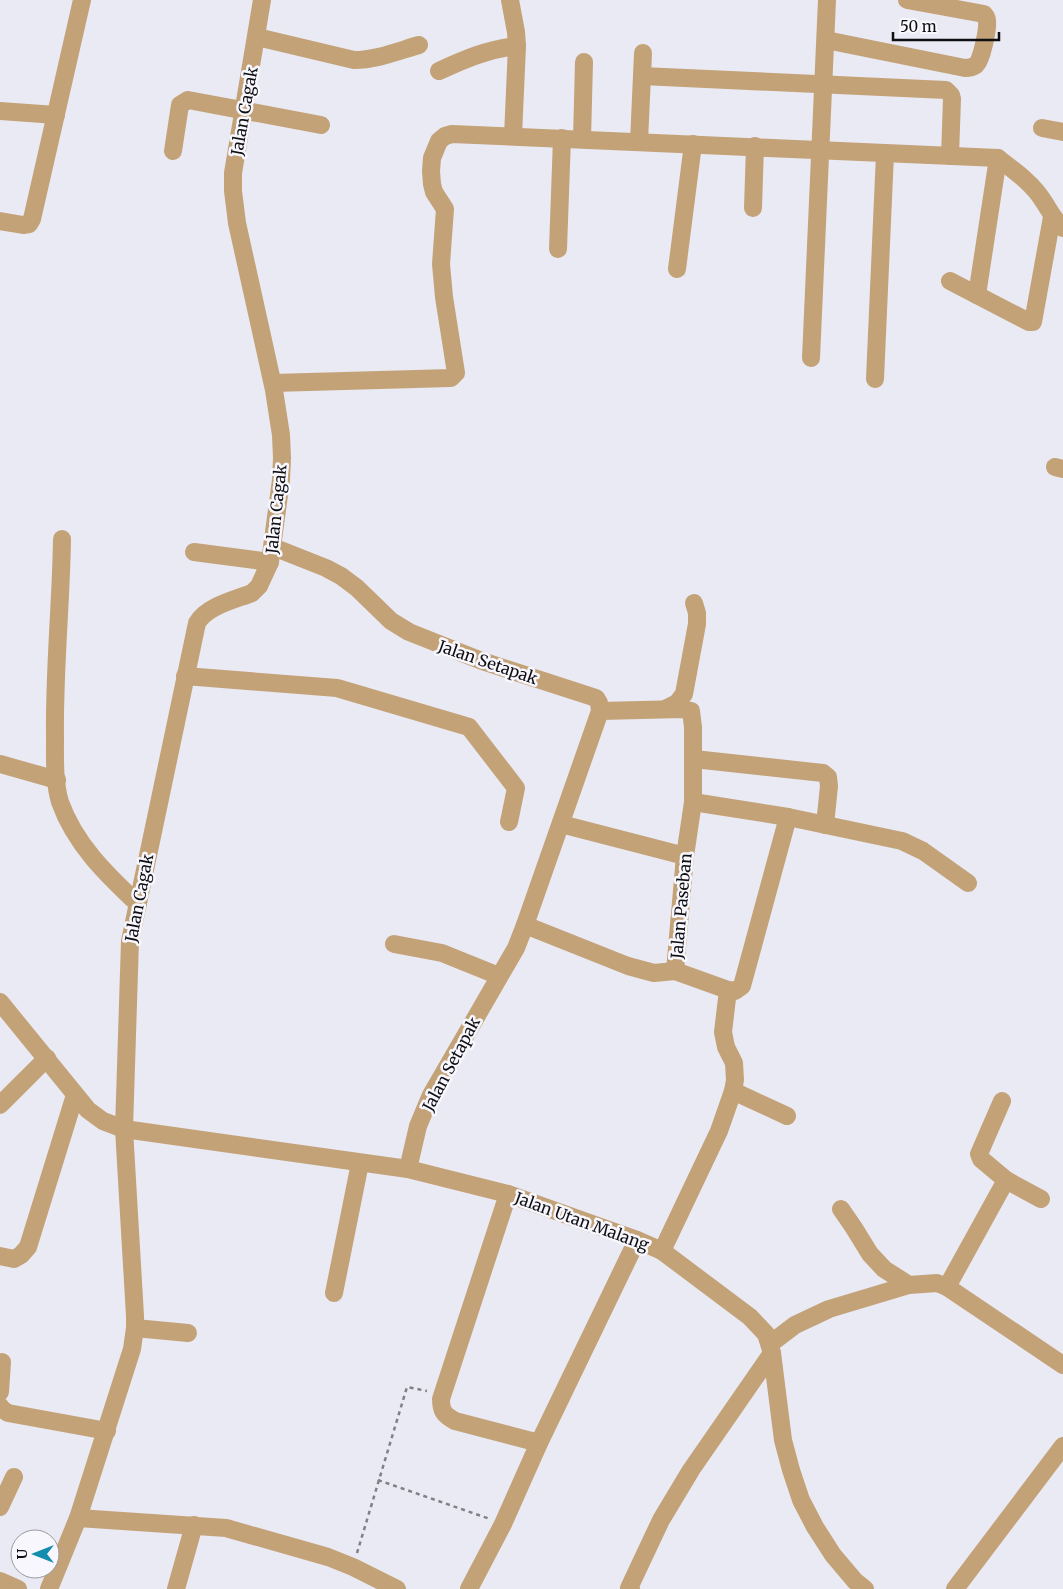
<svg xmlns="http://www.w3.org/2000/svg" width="1063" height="1589" viewBox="0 0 1063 1589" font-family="Merriweather,serif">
	<rect width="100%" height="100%" fill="#e9eaf4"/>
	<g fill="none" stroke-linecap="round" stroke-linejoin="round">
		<g stroke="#808087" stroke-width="2.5" stroke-dasharray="4 4" stroke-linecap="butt">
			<polyline points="378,1480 490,1519"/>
			<polyline points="357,1553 407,1387 427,1391"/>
		</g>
		<g stroke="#c4a278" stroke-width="18">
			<polyline points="510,0 516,32 517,46 513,136"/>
			<path d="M257 37 354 60C376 60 398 51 419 45"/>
			<path d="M826 40 965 68C969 68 973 67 976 65 982 59 988 29 987 21 987 17 986 17 984 14L907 0"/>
			<path d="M439 71C465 59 488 49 517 46"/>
			<polyline points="642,76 946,90 951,95 952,99 950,156"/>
			<polyline points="0,111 56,115"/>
			<polyline points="1042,128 1063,132"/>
			<polyline points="582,139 584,62"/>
			<polyline points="639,142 643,53"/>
			<polyline points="173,151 180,105 188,100 321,125"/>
			<polyline points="753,208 755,146"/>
			<polyline points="0,221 23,225 29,224 32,219 82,0"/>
			<polyline points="558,249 562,138"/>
			<polyline points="677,269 693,144"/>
			<polyline points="950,281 1029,322 1033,322 1052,217"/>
			<polyline points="977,295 998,158"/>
			<polyline points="811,358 827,0"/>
			<polyline points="875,379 885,154"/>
			<path d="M273 383 451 378 456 373 444 297 441 264 445 209 434 192 432 184 431 171 432 158 439 141 445 136 452 134 998 158C1013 170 1031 182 1042 199 1049 209 1053 219 1063 228"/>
			<polyline points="1055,467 1063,469"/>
			<path d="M62 539C61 605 54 671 55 737 55 758 54 782 60 802 75 844 106 874 138 904"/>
			<polyline points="273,547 326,568 341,576 357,588 391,621 409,632 482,661 596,698 599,703 600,711 525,925 516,948 431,1095 418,1126 408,1169"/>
			<polyline points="194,552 270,562"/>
			<polyline points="185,676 337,688 469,727 516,788 509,822"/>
			<polyline points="665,709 677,703 684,694 697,624 697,613 694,603"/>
			<polyline points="600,711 682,709 691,711 693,727 693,802 685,856 675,971 728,990 723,1032 726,1047 734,1063 735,1080 733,1091 787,1116"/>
			<polyline points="694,759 823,773 828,777 829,786 825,825"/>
			<polyline points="0,764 57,780"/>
			<polyline points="693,802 788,817 902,841 923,851 968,883"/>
			<polyline points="561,824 685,856"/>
			<polyline points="525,925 628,966 654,973 675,971"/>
			<polyline points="394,944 442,953 499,976"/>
			<polyline points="728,990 735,991 742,986 788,817"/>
			<polyline points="0,1002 88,1110 103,1121 124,1129 408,1169 508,1194 637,1240 662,1251 750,1317 766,1334 772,1353 783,1440 791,1470 801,1500 815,1527 833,1555 855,1581 865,1589"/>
			<polyline points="0,1105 47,1058"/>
			<polyline points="1006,1180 1041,1199"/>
			<path d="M508 1194 441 1399C441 1411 444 1415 455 1421L539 1443"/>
			<polyline points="841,1209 854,1228 870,1254 884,1269 909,1285"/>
			<polyline points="662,1251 719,1131 733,1091"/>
			<polyline points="0,1256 14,1259 21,1255 28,1247 75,1095"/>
			<polyline points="947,1287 1006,1180 981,1159 979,1154 1002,1101"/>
			<polyline points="334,1293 360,1163"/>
			<polyline points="135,1328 188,1333"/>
			<polyline points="770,1344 795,1325 829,1309 909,1285 937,1283 947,1287 1063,1365"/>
			<polyline points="0,1392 2,1362"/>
			<polyline points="0,1406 2,1409 8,1413 107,1431"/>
			<polyline points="0,1507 14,1477"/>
			<polyline points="78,1518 226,1528 328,1557 353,1567 397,1589"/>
			<polyline points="0,1581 18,1589"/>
			<path d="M49 1589 78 1518 132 1349 135 1328V1316L124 1129 130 941 197 623C207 606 234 600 252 593L259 586 270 562 281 480 282 458 281 435 274 390 237 223 233 191V173L262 0"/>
			<polyline points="176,1589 194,1525"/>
			<polyline points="469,1589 503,1524 539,1443 637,1240"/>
			<polyline points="631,1589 629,1588 661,1520 691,1470 772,1353"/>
			<polyline points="955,1589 1063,1446"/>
		</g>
	</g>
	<g text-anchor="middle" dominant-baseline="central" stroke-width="5" stroke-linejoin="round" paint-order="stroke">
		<g font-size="16" fill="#0f0f12" stroke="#f7f7fd">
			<text transform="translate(244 111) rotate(-80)">Jalan Cagak</text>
			<text transform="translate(276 509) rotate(-84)">Jalan Cagak</text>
			<text transform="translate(488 662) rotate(19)">Jalan Setapak</text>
			<text transform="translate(139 898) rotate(-79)">Jalan Cagak</text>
			<text transform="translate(681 906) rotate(-85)">Jalan Paseban</text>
			<text transform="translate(451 1064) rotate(-62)">Jalan Setapak</text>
			<text transform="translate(582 1221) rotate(20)">Jalan Utan Malang</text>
		</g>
	</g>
	<g transform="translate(35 1554) rotate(270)"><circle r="24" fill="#f7f7fd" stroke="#9a9a9f"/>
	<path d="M0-4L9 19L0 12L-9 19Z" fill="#118dae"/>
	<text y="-8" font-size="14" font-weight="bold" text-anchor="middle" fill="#0f0f12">U</text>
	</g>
	<path d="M893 32v8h106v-8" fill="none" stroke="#0f0f12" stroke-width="2.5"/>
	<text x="900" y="32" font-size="15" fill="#0f0f12" stroke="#f7f7fd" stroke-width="4" paint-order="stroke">50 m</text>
</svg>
